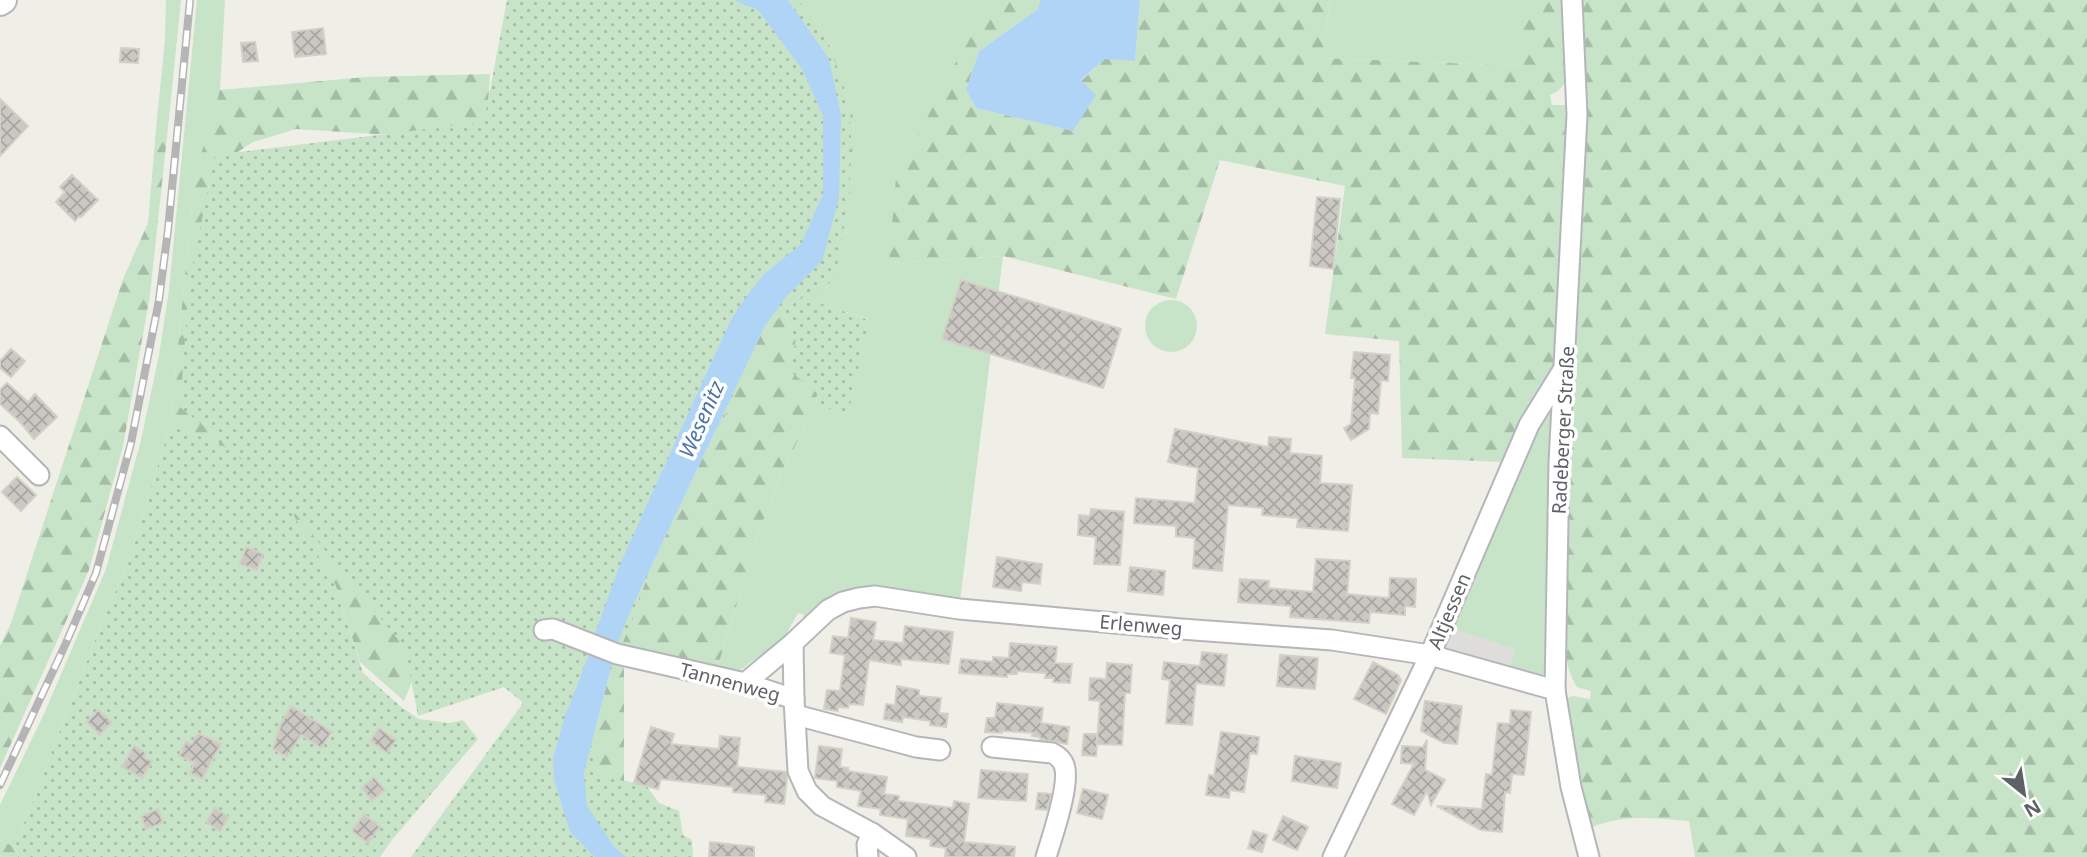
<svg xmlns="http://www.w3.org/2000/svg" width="2087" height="857" viewBox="0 0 2087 857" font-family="'Noto Sans',sans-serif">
	<defs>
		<pattern id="forest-firs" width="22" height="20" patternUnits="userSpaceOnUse" patternTransform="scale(1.75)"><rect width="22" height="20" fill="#c7e4c8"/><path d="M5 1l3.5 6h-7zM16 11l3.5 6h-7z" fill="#a5bca6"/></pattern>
		<pattern id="park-dots" width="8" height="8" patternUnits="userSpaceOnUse" patternTransform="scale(1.75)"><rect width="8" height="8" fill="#c7e4c8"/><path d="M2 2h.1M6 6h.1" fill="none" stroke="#a5bca6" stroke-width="1.8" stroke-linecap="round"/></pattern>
		<pattern id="building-cross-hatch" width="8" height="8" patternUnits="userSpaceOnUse" patternTransform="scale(1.75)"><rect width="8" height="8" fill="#cbc8c4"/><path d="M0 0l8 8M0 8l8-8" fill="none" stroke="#a8a6a3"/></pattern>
	</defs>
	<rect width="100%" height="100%" fill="#efeee7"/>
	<polygon fill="#deddd9" points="1451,628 1517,649 1508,672 1441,650"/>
	<g fill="#c7e4c8">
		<polygon points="166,0 181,0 169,118 157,118 165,40"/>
		<polygon points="197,0 225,0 220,90 195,176 170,426 129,561 101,625 15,847 0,840 0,805 44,714 106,569 141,440 159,355 169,290"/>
		<polygon points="802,0 997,0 971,33 889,263 1003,256 959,609 859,598 793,643 804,615 798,613 784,638 736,673 717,669 760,529 783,470 816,405 848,414 868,319 799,297 827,274 846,238 854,120 830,43"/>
		<polygon points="1330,0 1517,0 1524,66 1322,58"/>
		<circle cx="1171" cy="326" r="26"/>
		<polygon points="1554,406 1544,673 1540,679 1508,672 1516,649 1451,628 1546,409"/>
	</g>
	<g fill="url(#forest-firs)">
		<polygon points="788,0 802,0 830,43 854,120 851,174 846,238 827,274 799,297 785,314 796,340 792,357 817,393 816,405 783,470 760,529 717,669 616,647 633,605 765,326 785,298 822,261"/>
		<polygon points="997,0 1040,0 1038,9 979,51 966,90 976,108 1073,131 1081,81 1105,59 1135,60 1140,0 1330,0 1322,58 1523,66 1517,0 1563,0 1566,82 1558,91 1550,95 1552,105 1566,105 1557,364 1504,462 1402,458 1399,341 1325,334 1345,186 1220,160 1176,299 1003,256 889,263 896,178 971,33"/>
		<path d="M1583 0H2087V857H1695L1689 821C1655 818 1622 814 1590 828L1580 787 1566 706 1567 698 1573 696 1590 699 1591 691 1577 687C1563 664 1565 645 1564 619L1587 116Z"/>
		<polygon points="490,74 486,136 375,134 296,129 253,142 224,161 208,187 202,319 326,468 417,669 404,701 360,662 335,584 219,443 170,426 195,175 220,90 366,77"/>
		<polygon points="157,118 169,118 150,295 123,446 89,570 0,768 0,646 11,623 123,279 148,223"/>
		<polygon points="613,660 624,663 624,796 584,773"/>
		<polygon points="0,840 15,847 18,857 0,857"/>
	</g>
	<path fill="url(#park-dots)" fill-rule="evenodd" d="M507 0H798L828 42 843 82 851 131 850 191 835 278 810 300 869 320 848 414 816 405 817 393 791 372 792 357 796 340 785 314 761 332 724 417 700 452 666 520 636 611 595 709 590 748 597 776 646 785 659 803 679 811 683 835 692 840 693 857H411L523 703 504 687 418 716 405 648 285 501 335 584 363 673 400 706 419 719 449 723 463 720 478 739 391 841 380 857H18L15 847 101 625 129 561 170 426 219 443 266 478 262 473 180 407 189 284 215 155 484 122ZM779 287 780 286 808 300 799 297 789 309Z"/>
	<g fill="#b0d4f6">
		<polygon points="734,0 788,0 829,59 841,115 839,198 822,261 785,298 765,326 633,605 616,647 593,639 621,562 727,328 738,308 763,275 801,244 823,194 823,116 802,69 758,10"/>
		<polygon points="1040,0 1140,0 1135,61 1105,59 1081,80 1096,95 1073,131 976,108 966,90 979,51 1038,9"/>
		<polygon points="590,652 613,660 584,773 587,806 615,848 626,857 595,857 570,832 554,779 553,758 565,716"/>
	</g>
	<g fill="url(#building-cross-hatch)" stroke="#d3d0c6" stroke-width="2">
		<polygon points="323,28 326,54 295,57 292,32"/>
		<polygon points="255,42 258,61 243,62 241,43"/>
		<polygon points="121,48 139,49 138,63 120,62"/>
		<polygon points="0,99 28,126 0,156"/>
		<polygon points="72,175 98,200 81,217 79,216 75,221 56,202 65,192 60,187"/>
		<polygon points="1317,197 1340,199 1333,269 1310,266"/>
		<polygon points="961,280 1121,329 1103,388 942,339"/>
		<polygon points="11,349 25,361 11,377 0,368 0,361"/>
		<polygon points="1354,352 1390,355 1388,381 1381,380 1378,414 1370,413 1369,429 1351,440 1344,428 1351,424 1355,378 1351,378"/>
		<polygon points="7,383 28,402 35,394 57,417 34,439 21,423 0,404 0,390"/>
		<polygon points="1175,429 1268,447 1269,437 1291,439 1290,453 1322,456 1320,483 1352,485 1348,531 1297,527 1298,518 1262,515 1263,508 1228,505 1222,571 1193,568 1195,538 1176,536 1176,526 1134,523 1136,498 1195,503 1198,468 1168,462"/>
		<polygon points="17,477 36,495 21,511 2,492"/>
		<polygon points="1091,509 1124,512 1120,565 1094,564 1096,537 1078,535 1079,515 1090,516"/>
		<polygon points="246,547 263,554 257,570 240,564"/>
		<polygon points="997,557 1042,564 1040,584 1022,582 1021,591 993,587"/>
		<polygon points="1316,559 1350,561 1347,594 1389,598 1390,578 1416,579 1415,607 1405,606 1405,615 1370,612 1369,623 1290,617 1291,606 1238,602 1240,579 1269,581 1268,588 1313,592"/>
		<polygon points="1130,567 1165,571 1163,595 1128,591"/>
		<polygon points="851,618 876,622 873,640 903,643 905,626 953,632 949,664 901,659 901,665 869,660 863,705 849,704 848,708 838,707 838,711 824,709 827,690 840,691 845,655 830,653 833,636 848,638"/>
		<polygon points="1010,643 1057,647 1055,663 1072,664 1070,683 1053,682 1054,678 1045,678 1046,673 1031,672 1017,671 1017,674 1007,674 1007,677 959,673 961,659 993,662 993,657 1009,658"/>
		<polygon points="1202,652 1227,655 1224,686 1196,683 1192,725 1166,723 1170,680 1162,679 1164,662 1200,666"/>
		<polygon points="1280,655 1318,658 1315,689 1277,686"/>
		<polygon points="1373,662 1398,675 1401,680 1386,714 1354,699"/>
		<polygon points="1107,663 1132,665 1130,693 1125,693 1122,745 1097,744 1096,756 1082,755 1084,734 1097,734 1097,742 1100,701 1089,700 1090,678 1106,679"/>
		<polygon points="897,686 919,690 919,696 941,698 939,713 948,714 946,727 930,725 930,721 903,717 902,722 884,719 886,704 895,705"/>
		<polygon points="1425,701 1462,706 1457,744 1444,743 1421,731"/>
		<polygon points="997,703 1043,708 1041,723 1069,727 1067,744 1040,739 1040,737 1032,736 1033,733 1003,731 1002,733 985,732 987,718 995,718"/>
		<polygon points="291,706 332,732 321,748 301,735 287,757 273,749 281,724"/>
		<polygon points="98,710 112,722 100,735 87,722"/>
		<polygon points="1511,710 1531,712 1524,775 1512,774 1510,793 1505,792 1502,832 1481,830 1437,806 1482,809 1486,774 1492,775 1498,723 1510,724"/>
		<polygon points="651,727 674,734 671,744 719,749 720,736 740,738 737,767 786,772 787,777 784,804 765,802 766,795 733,792 733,787 661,779 658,789 634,783"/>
		<polygon points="379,728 396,740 387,753 370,741"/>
		<polygon points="1221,732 1259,737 1257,754 1250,753 1244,792 1230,790 1229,798 1206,795 1209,775 1214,776"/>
		<polygon points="198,733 221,744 202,779 190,773 195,763 179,756 186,741 192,744"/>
		<polygon points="1427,740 1425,770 1445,780 1431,805 1427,791 1414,815 1392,804 1414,764 1401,763 1402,746 1423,747"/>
		<polygon points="134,746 146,753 144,757 152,761 142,778 122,767"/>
		<polygon points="819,746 842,749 840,767 848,768 848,771 887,777 884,794 899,796 898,801 953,808 954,801 969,804 964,842 1015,847 1014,857 945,857 946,848 930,846 931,839 906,836 908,819 880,815 881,809 858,806 861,791 837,787 837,781 815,778"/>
		<polygon points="1295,756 1341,763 1337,788 1292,781"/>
		<polygon points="981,770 1028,774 1026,801 978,798"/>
		<polygon points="374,777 385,790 372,801 361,788"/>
		<polygon points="1083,789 1108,795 1102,819 1077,813"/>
		<polygon points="1038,793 1051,794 1047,810 1036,809"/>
		<polygon points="215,808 229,817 220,831 206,822"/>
		<polygon points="158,809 163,823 146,829 141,816"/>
		<polygon points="364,814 380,827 368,843 352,831"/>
		<polygon points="1283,816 1308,827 1297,850 1273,840"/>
		<polygon points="1253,831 1267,835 1262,852 1248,848"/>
		<polygon points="710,842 754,847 754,857 709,857"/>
	</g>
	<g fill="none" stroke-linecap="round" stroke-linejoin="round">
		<defs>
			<g id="street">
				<polyline points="1572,0 1577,115 1559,463 1555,690 1571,787 1589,857"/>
				<polyline points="0,436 39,475"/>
				<polyline points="544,630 553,629 617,654 745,683 794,699 798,771 807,791 822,806 872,833 906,857"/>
				<polyline points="745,683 793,643"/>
				<polyline points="794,699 793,643 828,610 843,602 859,598 875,596 959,609 1181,629 1332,640 1430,655 1555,690"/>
				<polyline points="796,715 916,747 940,750"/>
				<path d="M992 747 1052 753C1058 756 1062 759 1064 765 1071 783 1052 837 1046 857"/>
				<polyline points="868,857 867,845 872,833"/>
				<polyline points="1333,857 1430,655 1529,425 1563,370"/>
			</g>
			<polyline id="secondary" points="0,2 3,0"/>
		</defs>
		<use href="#street" stroke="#b4b6ba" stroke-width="23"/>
		<use href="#secondary" stroke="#b5b8bd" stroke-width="30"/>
		<use href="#street" stroke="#fff" stroke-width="19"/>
		<use href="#secondary" stroke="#fff" stroke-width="26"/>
		<defs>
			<polyline id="rail" points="0,785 66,643 96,573 131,443 159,300 168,230 190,0"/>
		</defs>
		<use href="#rail" stroke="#b5b5b6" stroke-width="8"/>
		<use href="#rail" stroke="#fff" stroke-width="5" stroke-dasharray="16" stroke-linecap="butt"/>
	</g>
	<g text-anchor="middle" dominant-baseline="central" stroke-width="7" stroke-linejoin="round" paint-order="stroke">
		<g font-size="19" fill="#5e6166" stroke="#fff">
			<text transform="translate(1563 430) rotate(-87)">Radeberger Straße</text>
			<text transform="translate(1449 611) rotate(-67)">Altjessen</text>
			<text transform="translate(1141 625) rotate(5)">Erlenweg</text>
			<text transform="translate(730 682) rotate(15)">Tannenweg</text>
		</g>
		<g font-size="21" font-style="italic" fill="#4d75a7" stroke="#fff">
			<text transform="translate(701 419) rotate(-66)">Wesenitz</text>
		</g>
	</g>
	<g transform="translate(2024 794) rotate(150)" stroke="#ffffff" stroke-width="5" paint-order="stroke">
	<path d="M0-5L12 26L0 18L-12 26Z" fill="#5e6166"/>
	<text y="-10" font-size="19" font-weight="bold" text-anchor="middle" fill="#5e6166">N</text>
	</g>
</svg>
